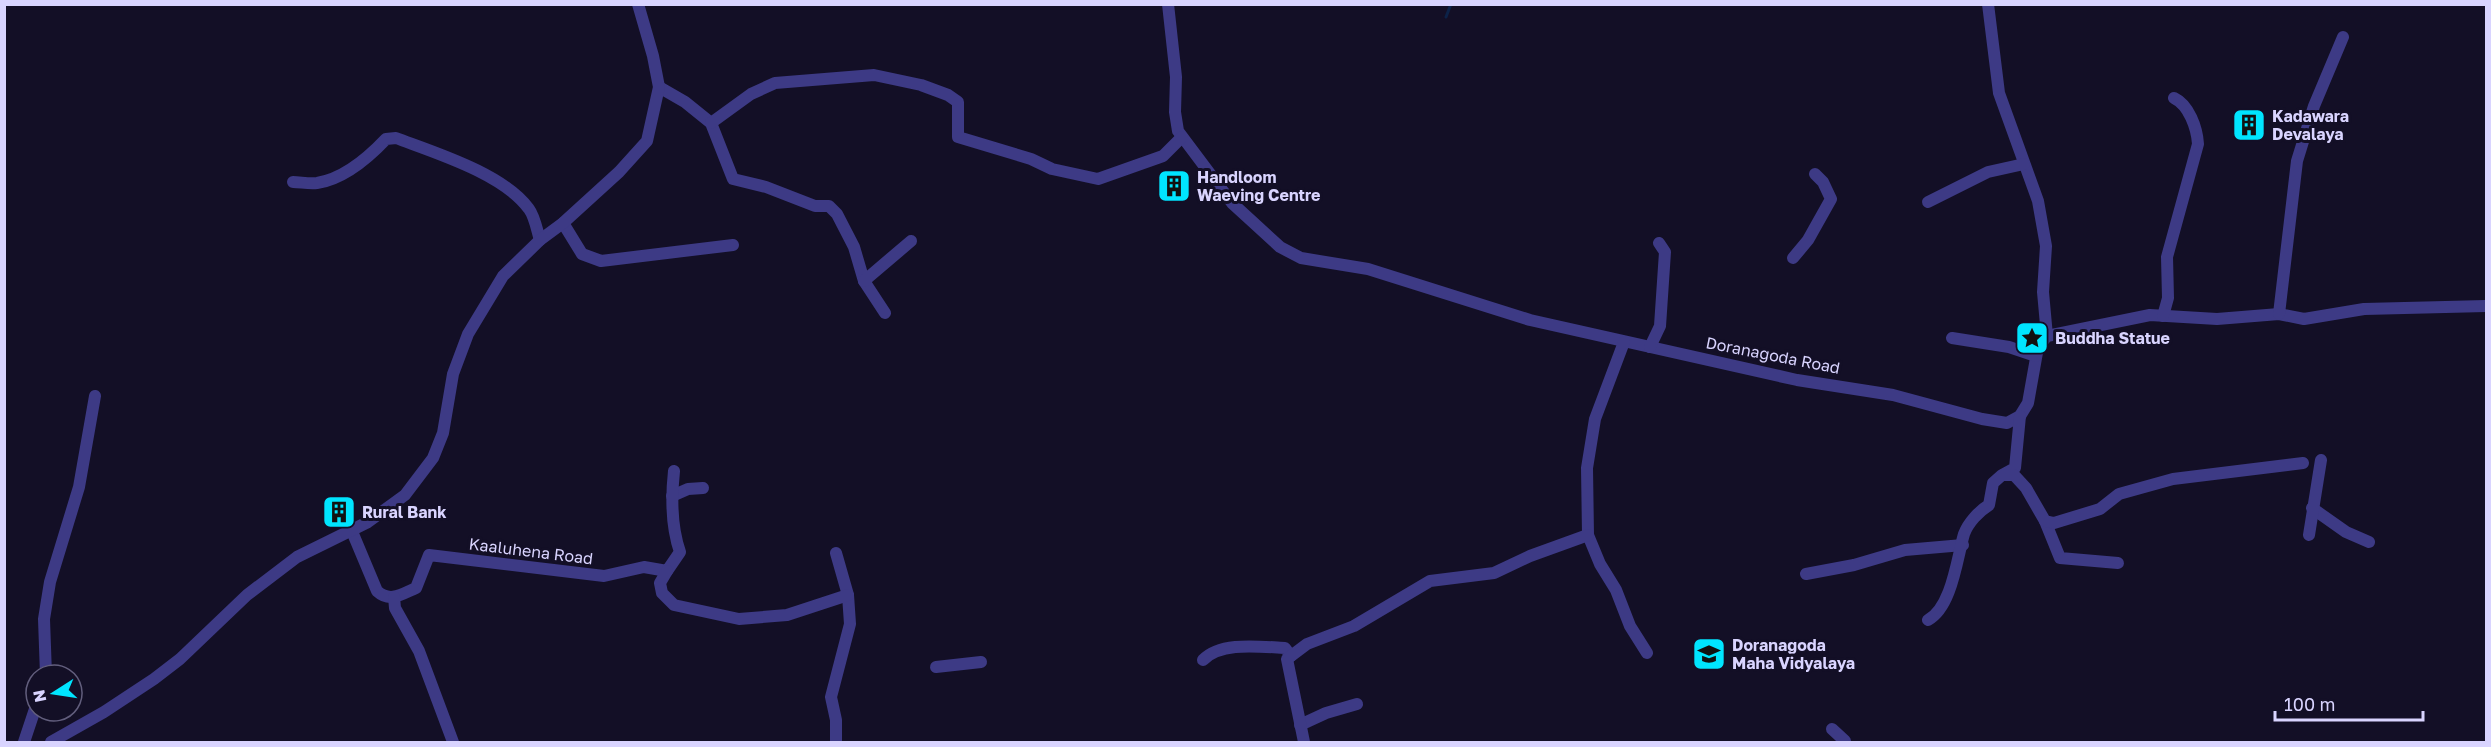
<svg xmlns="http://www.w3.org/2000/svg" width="2491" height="747" viewBox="0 0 2491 747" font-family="'Golos Text',sans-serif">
	<rect width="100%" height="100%" fill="#130f26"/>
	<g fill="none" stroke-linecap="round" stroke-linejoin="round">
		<polyline stroke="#0c2248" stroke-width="3" points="1446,17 1451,4"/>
		<g stroke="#3d3a85" stroke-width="12">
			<polyline points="1168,4 1176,77 1175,112 1178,131 1232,203 1280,247 1301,258 1368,269 1530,320 1797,380 1893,395 1982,419 2007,423 2020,416 2028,403 2038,347 2047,336 2150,315 2217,319 2279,314 2304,319 2364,309 2486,306"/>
			<polyline points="1988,4 1999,93 2038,201 2046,246 2043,292 2047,336"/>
			<polyline points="659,87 685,102 711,123 733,179 766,187 815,206 829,206 837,214 854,247 864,281 885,313"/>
			<polyline points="711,123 751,94 775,83 874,75 921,85 948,95 958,102 958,137 1031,159 1052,169 1098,179 1163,156 1182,137"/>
			<path d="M293 182C300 182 309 184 317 183 344 179 368 158 386 139L396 138C436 153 504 174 529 209 535 217 537 231 540 240"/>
			<polyline points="1928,202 1988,172 2024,164"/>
			<polyline points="563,223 582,254 601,261 733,245"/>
			<polyline points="1793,258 1808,240 1831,199 1823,182 1815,174"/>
			<polyline points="864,281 911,241"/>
			<polyline points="2279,314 2297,161 2314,106 2343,37"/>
			<path d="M2163 316 2168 298 2167 257 2198 144C2197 128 2189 105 2174 98"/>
			<polyline points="1952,338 2009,347 2036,356"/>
			<polyline points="1624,342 1595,419 1587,468 1588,535 1600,564 1616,590 1630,626 1647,653"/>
			<polyline points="1650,347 1660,326 1665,252 1659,243"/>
			<polyline points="2004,474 2015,468 2020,416"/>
			<polyline points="672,496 688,489 703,488"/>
			<polyline points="2312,508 2346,532 2369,542"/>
			<polyline points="2045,521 2060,558 2118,563"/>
			<path d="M351 529 377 591C390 603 402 594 416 588L429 555 604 576 644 567 667 571 680 552C671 526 671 499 674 471"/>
			<polyline points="2309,535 2321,460"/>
			<polyline points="836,553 848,595 850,624 831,697 836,720 836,742"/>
			<polyline points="667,571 660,583 662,593 674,605 739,619 787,615 848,595"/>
			<polyline points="1806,574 1854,565 1905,550 1963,545"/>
			<polyline points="394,597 395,608 419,651 453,742"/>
			<path d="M1928 620C1952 607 1957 558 1964 534 1968 523 1979 511 1989 505L1993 483 2002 475H2014L2026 488 2045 521 2054 523 2100 509 2119 494 2173 479 2303 463"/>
			<path d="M1203 660C1221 641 1261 647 1285 648L1291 656"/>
			<polyline points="936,667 981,662"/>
			<polyline points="46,675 44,619 50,582 79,487 95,396"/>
			<polyline points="1300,725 1326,713 1357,704"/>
			<polyline points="1832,729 1845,741 1844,742"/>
			<polyline points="24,742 36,706"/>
			<polyline points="51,742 104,712 154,679 180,659 247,595 297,557 368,522 405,495 433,458 443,433 453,374 468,334 503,276 540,240 563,223 619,172 647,141 659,87 653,56 638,4"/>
			<polyline points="1304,742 1287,659 1307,644 1354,626 1430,581 1494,573 1530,556 1588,535"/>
		</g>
	</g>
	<defs>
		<symbol id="building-square" viewBox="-11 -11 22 22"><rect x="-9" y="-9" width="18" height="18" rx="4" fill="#00e5ff" stroke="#130f26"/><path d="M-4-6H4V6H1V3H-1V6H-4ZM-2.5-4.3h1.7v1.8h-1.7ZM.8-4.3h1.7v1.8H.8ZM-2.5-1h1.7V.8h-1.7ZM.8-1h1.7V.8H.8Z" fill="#111"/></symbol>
		<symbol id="sight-square" viewBox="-11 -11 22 22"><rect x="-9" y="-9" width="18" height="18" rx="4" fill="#00e5ff" stroke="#130f26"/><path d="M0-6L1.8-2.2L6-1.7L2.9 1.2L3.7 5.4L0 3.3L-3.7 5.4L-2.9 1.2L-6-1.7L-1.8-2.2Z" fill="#111"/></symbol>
		<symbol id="school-square" viewBox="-11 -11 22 22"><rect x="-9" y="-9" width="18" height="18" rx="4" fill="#00e5ff" stroke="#130f26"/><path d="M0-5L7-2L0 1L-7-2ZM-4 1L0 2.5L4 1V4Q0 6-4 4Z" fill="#111"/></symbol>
	</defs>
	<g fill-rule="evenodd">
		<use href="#building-square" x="2230" y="106" width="38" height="38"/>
		<use href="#building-square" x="1155" y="167" width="38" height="38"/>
		<use href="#sight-square" x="2013" y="319" width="38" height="38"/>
		<use href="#building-square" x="320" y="493" width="38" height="38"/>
		<use href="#school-square" x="1690" y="635" width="38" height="38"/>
	</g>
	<g text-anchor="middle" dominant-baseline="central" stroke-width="6" stroke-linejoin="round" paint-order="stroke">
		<g font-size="16" font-weight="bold" fill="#d9d4ff" stroke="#130f26" text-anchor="start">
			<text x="2272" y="116">Kadawara<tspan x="2272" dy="18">Devalaya</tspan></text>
			<text x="1197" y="177">Handloom<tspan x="1197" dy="18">Waeving Centre</tspan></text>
			<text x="2055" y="338">Buddha Statue</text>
			<text x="362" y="512">Rural Bank</text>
			<text x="1732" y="645">Doranagoda<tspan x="1732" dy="18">Maha Vidyalaya</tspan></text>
		</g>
		<g font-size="16" fill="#d9d4ff" stroke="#130f26">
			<text transform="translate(1773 355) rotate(11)">Doranagoda Road</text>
			<text transform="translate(531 551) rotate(7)">Kaaluhena Road</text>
		</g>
	</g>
	<rect width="2491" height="747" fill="none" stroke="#d9d4ff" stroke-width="12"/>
	<g transform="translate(54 693) rotate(258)"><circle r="28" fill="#130f26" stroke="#625e7d" stroke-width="1.5"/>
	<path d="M0-4.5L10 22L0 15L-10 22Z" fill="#00e5ff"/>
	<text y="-9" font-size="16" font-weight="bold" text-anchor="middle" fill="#d9d4ff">N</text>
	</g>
	<path d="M2275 711v9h148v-9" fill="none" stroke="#d9d4ff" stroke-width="3"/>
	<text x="2284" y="711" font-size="18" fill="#d9d4ff" stroke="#130f26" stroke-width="4.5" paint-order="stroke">100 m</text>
</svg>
